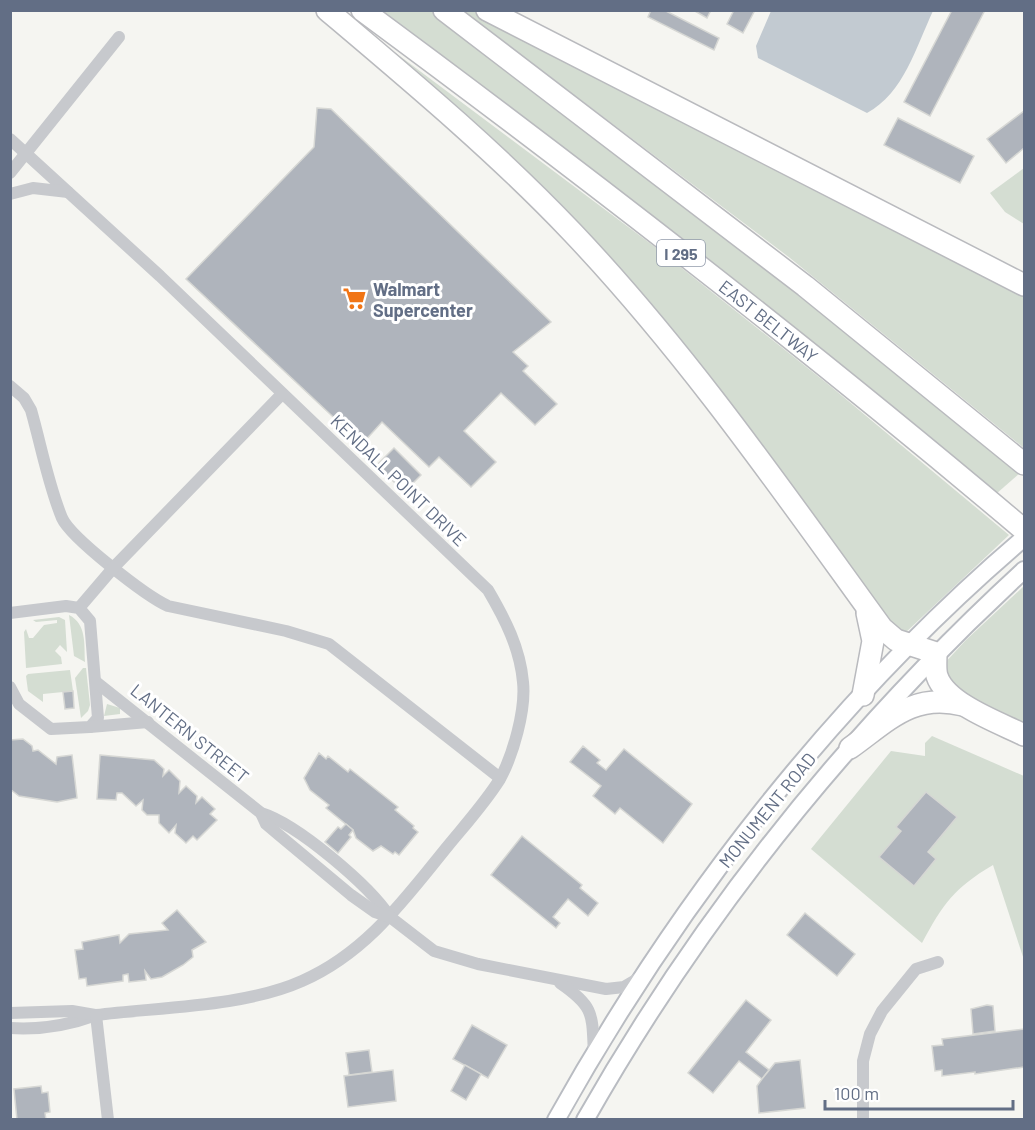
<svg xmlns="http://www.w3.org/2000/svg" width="1035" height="1130" viewBox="0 0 1035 1130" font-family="Barlow,sans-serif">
	<rect width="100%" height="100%" fill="#f5f5f1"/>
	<g fill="#d4ddd2">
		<polygon points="375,11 431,11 601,139 926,394 1020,473 996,494"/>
		<polygon points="463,11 477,11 1024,291 1024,448 790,258"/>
		<polygon points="365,30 659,250 829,385 1009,535 903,635 898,633 659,326"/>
		<polygon points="1024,168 1024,224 1005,212 990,193"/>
		<polygon points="1024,586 1024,729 956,691 942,666 966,640"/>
		<path d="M69 615C87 624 84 645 85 662L74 656Z"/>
		<polygon points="59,617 65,620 67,652 60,645 55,651 61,657 62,664 26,668 24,632 26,629 29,638 33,638 44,625 57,623 57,620 36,622 33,620"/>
		<polygon points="83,668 86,668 90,705 88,711 81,718 75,678"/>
		<polygon points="70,670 73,691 43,694 43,702 28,691 26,676 28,674"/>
		<polygon points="107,704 120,708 120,714 104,716"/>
		<path d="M932 736 1024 776V960L993 865C954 888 943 904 922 943L811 849 891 751 925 756V743Z"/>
	</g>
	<path fill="#c2cad1" d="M771 11V10L933 11C916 47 904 93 867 113L758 58 756 46Z"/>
	<g fill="#afb4bc" stroke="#d6d7d4" stroke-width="1.5">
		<polygon points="651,10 664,10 719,38 714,50 648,17"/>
		<polygon points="693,10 711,10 707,18"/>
		<polygon points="734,10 755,10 743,33 727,24"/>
		<polygon points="952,10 985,10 930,116 904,102"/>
		<polygon points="317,108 331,109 551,322 513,352 528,366 523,371 557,404 535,425 501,393 464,431 496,462 471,487 439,457 429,467 382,422 362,444 186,279 314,147"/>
		<polygon points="1024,111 1024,148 1006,163 987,139"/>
		<polygon points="898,118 974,156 960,183 884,145"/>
		<polygon points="394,448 421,475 404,492 377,465"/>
		<polygon points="73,691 74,708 65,709 63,692"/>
		<polygon points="23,739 32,746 33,751 38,750 56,764 57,757 72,755 77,798 57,802 19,796 10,789 10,740"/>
		<polygon points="583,746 600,760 597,763 606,770 624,749 692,804 663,843 620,808 615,814 593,796 601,786 570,762"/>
		<polygon points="319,753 326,759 328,756 348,772 350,769 398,807 395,810 414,826 413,828 418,832 399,855 395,852 393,854 381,846 373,851 356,838 353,830 326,808 329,805 310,790 304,778"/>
		<polygon points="100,755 154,760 164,769 163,776 169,770 180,781 179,793 186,786 197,796 196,803 202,797 215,809 210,814 217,820 197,840 193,836 186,843 175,833 176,825 169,833 159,823 159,815 147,815 142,810 143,800 136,806 122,793 117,793 116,800 97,799"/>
		<polygon points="926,792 957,817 928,852 936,859 914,886 879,857 901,831 896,827"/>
		<polygon points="346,824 353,830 349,835 351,837 338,853 325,842 338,827 341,829"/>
		<polygon points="522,836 582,885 580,888 598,903 588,916 568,899 553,917 560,923 556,928 491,875"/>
		<polygon points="177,910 206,942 192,950 193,957 183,965 162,977 151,979 145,971 146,980 129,982 128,974 123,975 123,981 87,986 86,978 79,979 75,950 83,949 82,942 119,935 120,943 129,934 168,930 162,923"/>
		<polygon points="805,913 855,954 837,976 787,935"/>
		<polygon points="746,1000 771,1020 746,1052 769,1070 762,1079 739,1061 713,1093 688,1073"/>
		<polygon points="987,1005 993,1006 995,1031 973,1034 971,1009"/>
		<polygon points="472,1025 507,1045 488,1078 453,1059"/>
		<polygon points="1024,1029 1024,1067 975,1074 975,1072 942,1076 942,1070 935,1071 932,1046 943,1045 942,1039"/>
		<polygon points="369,1050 372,1072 349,1075 346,1053"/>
		<polygon points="800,1060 805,1108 759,1113 757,1086 762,1079 775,1063"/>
		<polygon points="465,1065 481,1074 466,1100 451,1091"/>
		<polygon points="393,1070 396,1101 348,1107 344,1076"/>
		<polygon points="41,1086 42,1093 48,1092 50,1112 45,1113 46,1120 17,1120 14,1089"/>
	</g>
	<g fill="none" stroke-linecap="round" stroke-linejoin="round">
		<defs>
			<g id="secondary">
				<path d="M556 1120C677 903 835 699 1024 538"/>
				<path d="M585 1120C702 914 851 729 1024 570"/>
			</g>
			<g id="motorway">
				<path d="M327 10C411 81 496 152 572 232 687 353 784 493 882 628L896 640 936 653C936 661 935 670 937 676 946 704 1000 723 1024 735"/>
				<path id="s1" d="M362 10C588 177 810 349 1024 530"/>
				<polyline points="444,10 805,286 1024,464"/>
				<polyline points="487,10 1024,285"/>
				<polyline points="863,695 873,641 867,613"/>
				<path d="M850 748C888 721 913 692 963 705"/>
			</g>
		</defs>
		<use href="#secondary" stroke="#b9bcc2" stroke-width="20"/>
		<use href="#motorway" stroke="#b9babe" stroke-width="24"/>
		<g stroke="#c7c9cd" stroke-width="12">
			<path d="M10 139 160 276 488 590C505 619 520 648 523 682 526 710 513 755 500 779 485 803 465 825 447 847 404 900 366 953 302 981 244 1007 160 1007 96 1015 69 1025 40 1030 10 1028"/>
			<polyline points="10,173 119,37"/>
			<polyline points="10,194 33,188 68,192"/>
			<path d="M10 386 24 398 31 410C41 445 48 484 62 518 71 538 146 596 168 606L286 631 329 644 500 778"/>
			<polyline points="79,608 114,567 282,394"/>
			<polyline points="10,613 66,606 79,608 90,621 98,718 90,727 51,729 19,704 10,687"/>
			<path d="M96 682 261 813C297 824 369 885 390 917"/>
			<polyline points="90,727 148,722"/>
			<polyline points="261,813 266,824 279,835 351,895 375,912 390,917 434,951 478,964 606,989 624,987 641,977"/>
			<path d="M560 983C595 1007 592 1014 594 1055"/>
			<polyline points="10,1013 72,1011 95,1015"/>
			<polyline points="96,1015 108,1120"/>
			<polyline points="863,1120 863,1061 870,1034 882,1011 916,969 938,962"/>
		</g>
		<use href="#secondary" stroke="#fff" stroke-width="16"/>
		<use href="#motorway" stroke="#fff" stroke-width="21"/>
	</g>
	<defs>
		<symbol id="supermarket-bare" viewBox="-9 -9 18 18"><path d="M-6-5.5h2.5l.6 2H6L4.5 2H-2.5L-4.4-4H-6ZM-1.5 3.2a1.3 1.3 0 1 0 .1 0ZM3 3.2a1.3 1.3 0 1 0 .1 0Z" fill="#f17516" stroke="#fff" stroke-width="2.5" paint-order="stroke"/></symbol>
	</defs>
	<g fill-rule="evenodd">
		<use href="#supermarket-bare" x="338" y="282" width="33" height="33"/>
	</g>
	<g text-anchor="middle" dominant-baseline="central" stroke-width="6" stroke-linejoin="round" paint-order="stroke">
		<rect fill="#fff" stroke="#919aaa" stroke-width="1.5" x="657" y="240" width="48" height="26" rx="4.5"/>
		<g font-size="16" font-weight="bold" fill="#626e85">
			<text x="681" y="253">I 295</text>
		</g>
		<g font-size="18" font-weight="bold" fill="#626e85" stroke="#fff" text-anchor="start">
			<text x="373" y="289">Walmart<tspan x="373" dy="21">Supercenter</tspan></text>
		</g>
		<g font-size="18" fill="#626e85" stroke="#fff">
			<text stroke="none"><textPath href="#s1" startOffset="512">EAST BELTWAY</textPath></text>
			<text transform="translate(399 480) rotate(44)">KENDALL POINT DRIVE</text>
			<text transform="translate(190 733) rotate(39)">LANTERN STREET</text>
			<text transform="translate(767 810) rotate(-51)">MONUMENT ROAD</text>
		</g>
	</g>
	<rect width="1035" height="1130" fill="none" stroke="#626e85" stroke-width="24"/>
	<path d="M825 1100v9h188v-9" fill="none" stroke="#626e85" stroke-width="3"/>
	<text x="834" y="1100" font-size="18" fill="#626e85" stroke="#ffffff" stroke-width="4.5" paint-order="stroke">100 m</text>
</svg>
